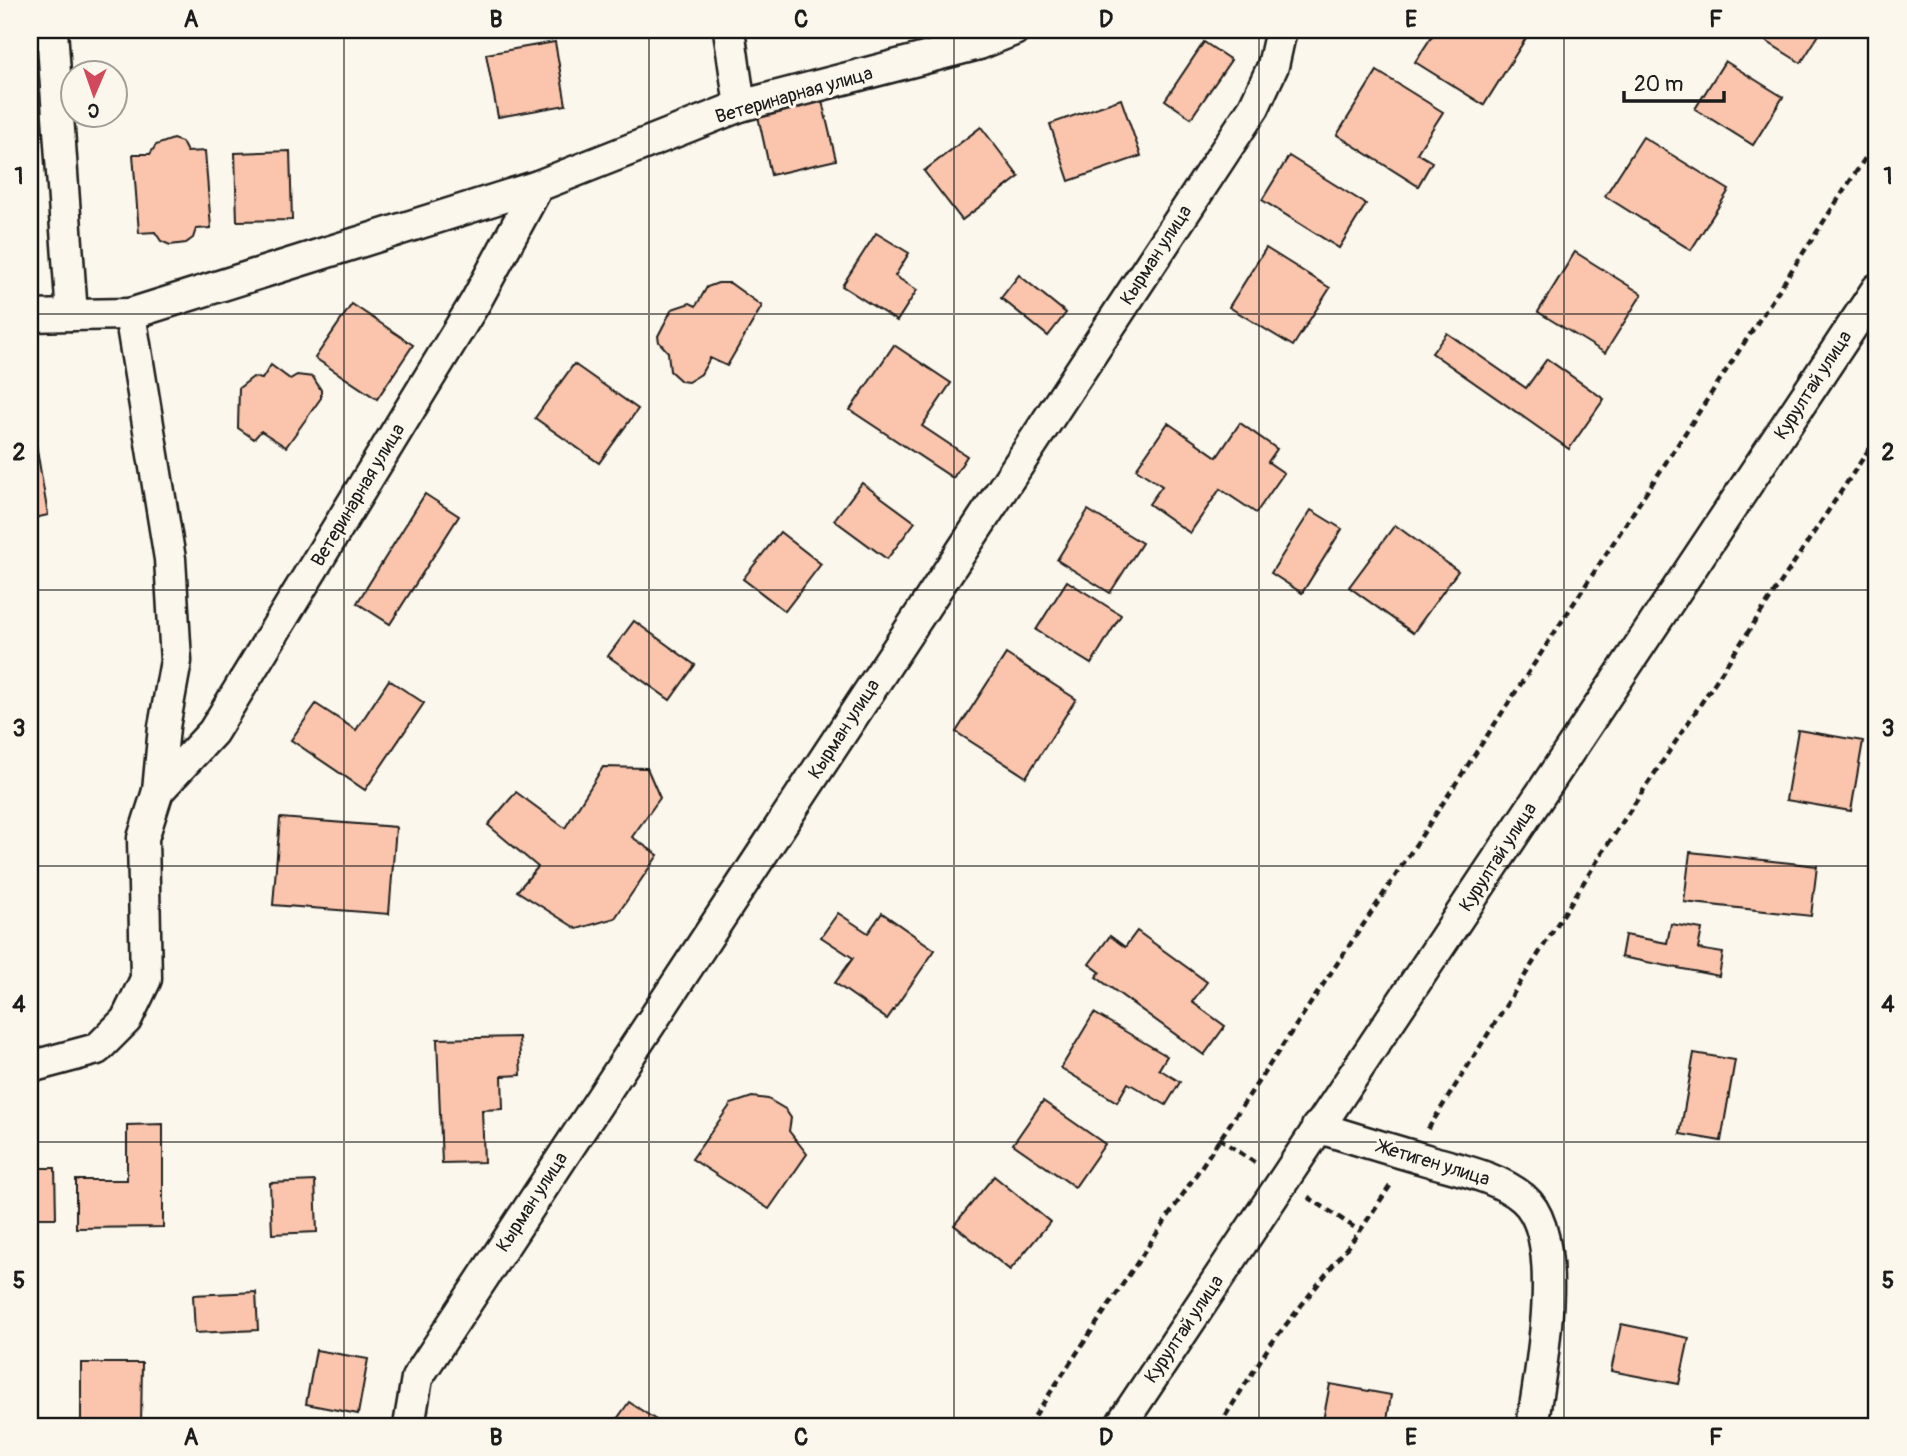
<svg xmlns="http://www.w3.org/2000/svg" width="1907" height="1456" viewBox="0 0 1907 1456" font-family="Pangolin,sans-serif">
	<rect width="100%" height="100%" fill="#fbf7ec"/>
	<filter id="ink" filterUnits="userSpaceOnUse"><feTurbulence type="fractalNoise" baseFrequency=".0143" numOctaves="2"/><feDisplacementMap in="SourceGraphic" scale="14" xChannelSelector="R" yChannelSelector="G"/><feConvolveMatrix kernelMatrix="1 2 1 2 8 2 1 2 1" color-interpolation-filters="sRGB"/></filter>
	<g filter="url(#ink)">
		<g fill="#fac5ac" stroke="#1c1c1c" stroke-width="2">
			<polygon points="1436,30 1531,30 1484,105 1415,62"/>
			<polygon points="1755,30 1822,30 1801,63 1753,33"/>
			<polygon points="555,42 566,105 498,117 486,54"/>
			<polygon points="1204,42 1231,60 1191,118 1165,100"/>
			<polygon points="1725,61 1783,97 1753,145 1695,109"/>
			<polygon points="1377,71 1443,112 1417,153 1432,162 1418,186 1337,135"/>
			<polygon points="1121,99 1141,156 1069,181 1050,124"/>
			<polygon points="822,101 836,160 771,175 758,116"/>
			<polygon points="981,127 1019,177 962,220 924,171"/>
			<polygon points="1643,137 1729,190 1691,250 1605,196"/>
			<polygon points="173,139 182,142 187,152 205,151 211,228 196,229 193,238 186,243 170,245 161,241 155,232 139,233 133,154 150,154 156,145"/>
			<polygon points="290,151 292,220 237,221 235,153"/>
			<polygon points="1289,156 1366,204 1339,248 1262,200"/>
			<polygon points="876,233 909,253 895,276 917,290 897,321 842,286"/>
			<polygon points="1266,248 1330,288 1293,346 1229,307"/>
			<polygon points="1575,252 1642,294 1605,353 1538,312"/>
			<polygon points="1019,275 1066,313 1048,336 1001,298"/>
			<polygon points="718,283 730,283 762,306 727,366 710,358 701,374 688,382 681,381 670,371 668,352 659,342 658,336 672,309 690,303 696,306 707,287"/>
			<polygon points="352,304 413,345 377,399 315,358"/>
			<polygon points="1447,333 1526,388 1547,359 1604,399 1569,449 1432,353"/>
			<polygon points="894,345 951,383 922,426 967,456 953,478 850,410"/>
			<polygon points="574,364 638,409 599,463 535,418"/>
			<polygon points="271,365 290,379 297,375 313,377 321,390 321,398 286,447 261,431 254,439 238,428 239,388 253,377 262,379"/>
			<polygon points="1168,423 1217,457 1240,423 1277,449 1268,462 1284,473 1256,513 1220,489 1190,533 1149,504 1162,486 1136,469"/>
			<polygon points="36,444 48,515 30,519 30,445"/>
			<polygon points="862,483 915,522 887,559 834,520"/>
			<polygon points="425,494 459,516 390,624 357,603"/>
			<polygon points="1088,510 1142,543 1110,593 1057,560"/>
			<polygon points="1311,510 1342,529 1302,593 1271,573"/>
			<polygon points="1395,525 1458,571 1413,633 1349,587"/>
			<polygon points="780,532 821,564 785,611 743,579"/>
			<polygon points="1067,581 1121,615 1091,664 1036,630"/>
			<polygon points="634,621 695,665 670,700 608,656"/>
			<polygon points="1006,654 1076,699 1026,777 956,732"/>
			<polygon points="389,680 424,703 365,790 291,740 316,704 356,730"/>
			<polygon points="1798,730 1863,741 1851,811 1786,800"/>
			<polygon points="603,767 647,768 660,798 632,837 658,855 615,918 577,929 517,891 538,867 488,825 516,792 565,828"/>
			<polygon points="280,818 396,827 389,914 273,905"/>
			<polygon points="1690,852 1817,866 1811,916 1684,902"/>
			<polygon points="838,913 868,933 882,913 935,950 887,1019 835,983 853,958 821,937"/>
			<polygon points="1671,924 1702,929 1698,949 1723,953 1719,976 1621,957 1625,935 1667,943"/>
			<polygon points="1137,931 1207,982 1192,1002 1225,1026 1204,1055 1096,977 1100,972 1089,964 1110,936 1125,947"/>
			<polygon points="1094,1013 1167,1056 1159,1069 1180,1082 1166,1105 1128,1083 1117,1102 1061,1068"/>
			<polygon points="519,1037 521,1075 502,1076 503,1109 482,1110 484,1162 442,1163 437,1039"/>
			<polygon points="1694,1053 1735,1060 1721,1141 1680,1134"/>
			<polygon points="752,1097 768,1099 785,1109 791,1118 789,1131 807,1154 769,1209 692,1159 731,1104"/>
			<polygon points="1043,1101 1105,1144 1075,1187 1013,1144"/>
			<polygon points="1877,1118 1877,1165 1870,1163"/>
			<polygon points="163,1124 163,1227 76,1228 76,1180 127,1180 127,1125"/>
			<polygon points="30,1168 55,1168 56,1218 30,1218"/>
			<polygon points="994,1176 1050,1222 1010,1270 954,1225"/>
			<polygon points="315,1181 317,1232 272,1234 270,1183"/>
			<rect x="30" y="1276" width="1" height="50"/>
			<polygon points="256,1292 258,1330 195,1333 193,1295"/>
			<polygon points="1621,1324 1689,1338 1679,1384 1611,1371"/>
			<polygon points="316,1350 368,1359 358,1414 306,1404"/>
			<polygon points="81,1363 142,1363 141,1426 81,1426"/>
			<polygon points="1330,1384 1391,1395 1386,1426 1322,1426"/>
			<polygon points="629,1402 665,1426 612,1426"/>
		</g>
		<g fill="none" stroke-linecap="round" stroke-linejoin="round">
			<defs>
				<g id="minor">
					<polyline points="52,30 72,315 130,314"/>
					<polyline points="729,30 740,106"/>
					<polyline points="30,316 72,315"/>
					<polyline points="158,791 164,727 176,661 170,559 130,314 538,186 740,106 979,44 1014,30"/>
					<polyline points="30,1067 97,1049 126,1020 146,979 143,838 158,791 213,732 476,301 538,186"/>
					<path d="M1317 1127C1355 1139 1392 1150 1430 1161 1461 1170 1498 1177 1523 1198 1568 1236 1540 1374 1532 1426"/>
					<polyline points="409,1426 417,1378 1254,107 1273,66 1281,30"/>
					<polyline points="1120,1426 1877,289"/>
				</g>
			</defs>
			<use href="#minor" stroke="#1c1c1c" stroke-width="35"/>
			<g stroke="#1c1c1c" stroke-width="4.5" stroke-dasharray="7 5" stroke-linecap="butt">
				<polyline points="1428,1129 1606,847 1877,437"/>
				<polyline points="1219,1138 1257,1164"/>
				<polyline points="1308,1197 1360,1231"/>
				<polyline points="1028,1426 1371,913 1877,140"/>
				<polyline points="1219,1426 1270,1345 1360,1231 1392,1183"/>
			</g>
			<use href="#minor" stroke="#fbf7ec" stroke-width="30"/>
		</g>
	</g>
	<path fill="none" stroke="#1c1c1c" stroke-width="2" stroke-opacity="0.55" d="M344 30V1426M649 30V1426M954 30V1426M1259 30V1426M1564 30V1426M30 314H1877M30 590H1877M30 866H1877M30 1142H1877"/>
	<g text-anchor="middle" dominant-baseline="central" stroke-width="6" stroke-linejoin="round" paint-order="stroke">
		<g font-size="19" fill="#1c1c1c" stroke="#fbf7ec">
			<text transform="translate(794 95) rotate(-16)">Ветеринарная улица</text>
			<text transform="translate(1156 255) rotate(-57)">Кырман улица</text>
			<text transform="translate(1813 385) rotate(-57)">Курултай улица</text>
			<text transform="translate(358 495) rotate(-59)">Ветеринарная улица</text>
			<text transform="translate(844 729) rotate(-57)">Кырман улица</text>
			<text transform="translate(1498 857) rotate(-57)">Курултай улица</text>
			<text transform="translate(1434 1163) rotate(17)">Жетиген улица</text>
			<text transform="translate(532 1202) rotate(-57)">Кырман улица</text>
			<text transform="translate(1184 1329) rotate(-56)">Курултай улица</text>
		</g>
	</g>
	<rect width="1907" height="1456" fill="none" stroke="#fbf7ec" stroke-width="77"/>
	<g transform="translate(94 94) rotate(182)"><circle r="33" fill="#fbf7ec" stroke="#a29f99" stroke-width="2"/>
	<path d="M0-5L12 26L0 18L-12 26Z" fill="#d1495b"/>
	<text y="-10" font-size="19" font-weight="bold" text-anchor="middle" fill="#1c1c1c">С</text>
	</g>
	<path d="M1624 91v10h100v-10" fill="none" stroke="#1c1c1c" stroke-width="3.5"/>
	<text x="1634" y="91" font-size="21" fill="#1c1c1c" stroke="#fbf7ec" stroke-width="5" paint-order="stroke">20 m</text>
	<rect x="38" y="38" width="1830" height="1380" fill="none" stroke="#1c1c1c" stroke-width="2.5"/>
	<g font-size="23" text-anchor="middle" font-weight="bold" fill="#1c1c1c">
		<text x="191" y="27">A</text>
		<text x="496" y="27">B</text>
		<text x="801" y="27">C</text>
		<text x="1106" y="27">D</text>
		<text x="1411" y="27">E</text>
		<text x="1716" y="27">F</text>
		<text x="19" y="184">1</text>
		<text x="1888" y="184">1</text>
		<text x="19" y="460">2</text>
		<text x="1888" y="460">2</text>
		<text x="19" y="736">3</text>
		<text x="1888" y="736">3</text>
		<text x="19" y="1012">4</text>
		<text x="1888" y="1012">4</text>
		<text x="19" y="1288">5</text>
		<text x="1888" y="1288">5</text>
		<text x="191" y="1445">A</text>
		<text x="496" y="1445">B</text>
		<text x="801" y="1445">C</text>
		<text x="1106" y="1445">D</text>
		<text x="1411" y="1445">E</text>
		<text x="1716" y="1445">F</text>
	</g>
</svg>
